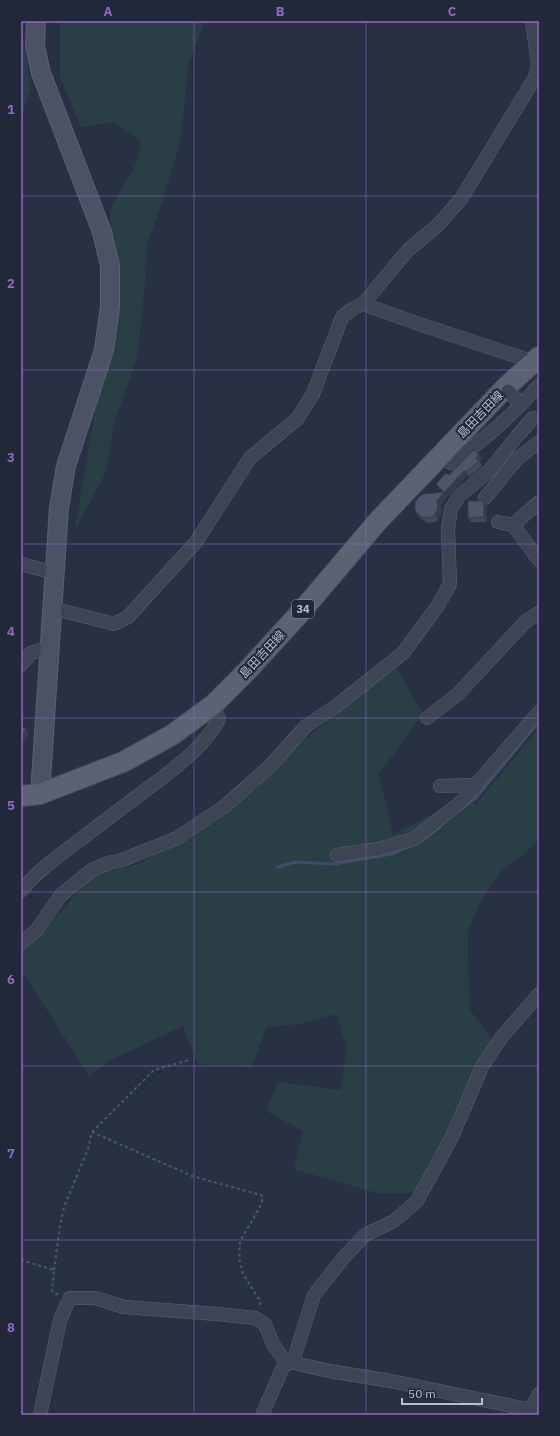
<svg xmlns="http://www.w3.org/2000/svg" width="560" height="1436" viewBox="0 0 560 1436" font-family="'IBM Plex Sans','Noto Sans JP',sans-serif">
	<rect width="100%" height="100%" fill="#283144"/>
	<g fill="#2a3f45">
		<polygon points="60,21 205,21 188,66 181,138 163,199 147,244 144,295 137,358 115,420 105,474 75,530 115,292 110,209 137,162 141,141 113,122 81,127 60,77"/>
		<polygon points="21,25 31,88 21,117"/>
		<polygon points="396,667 423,714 379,774 393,835 460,799 476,804 539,728 539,839 521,856 502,870 477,908 468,932 469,1009 493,1039 457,1114 414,1193 381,1194 294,1169 303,1131 266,1111 278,1082 341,1090 347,1047 336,1014 299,1024 267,1027 252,1067 198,1064 183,1026 109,1061 89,1075 21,970 21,949 45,929 94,874 139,864 219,818 300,743"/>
	</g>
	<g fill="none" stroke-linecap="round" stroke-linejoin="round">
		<g stroke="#3f4d6c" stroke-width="3">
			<polyline points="464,807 476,798 537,724"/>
			<polyline points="422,840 440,827"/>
			<polyline points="277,867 296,862 334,864 392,854 408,847"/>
		</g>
		<defs>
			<g id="street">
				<polyline points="363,304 419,324 534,362"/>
				<path d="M439 457 451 463C483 441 513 415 539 385"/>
				<polyline points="485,498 517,459 539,442"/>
				<polyline points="498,522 513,525 539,502"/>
				<polyline points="513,525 539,560"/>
				<polyline points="21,564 55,573"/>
				<polyline points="52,608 114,624 128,617 196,542 250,458 297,419 313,394 342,317 352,309 363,304 408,250 437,226 461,199 536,76 538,64 532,21"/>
				<polyline points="21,665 31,653 49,647"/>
				<polyline points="427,718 458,694 526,621 539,613"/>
				<polyline points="440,786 477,785"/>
				<polyline points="337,855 379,849 414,839 461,802 539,712"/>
				<path d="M21 891C37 871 60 855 81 839 106 820 132 800 158 781 180 764 206 744 219 719L213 705"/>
				<polyline points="21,943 36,931 61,895 92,870 108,863 122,860 177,838 225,806 270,766 306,726 336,706 403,653 437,607 450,584 448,529 451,509 459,496 490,470 518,435 533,418"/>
				<polyline points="40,1415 60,1320 70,1298 95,1298 124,1307 217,1314 255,1318 265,1324 273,1344 282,1357 290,1362 329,1371 391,1381 531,1410"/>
				<polyline points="262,1415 283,1367 294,1358 314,1295 345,1256 365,1235 394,1221 417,1201 452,1137 482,1067 501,1038 539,994"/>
				<polyline points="528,1415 539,1394"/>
			</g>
			<polyline id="secondary" points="36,21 35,46 41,73 102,232 110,266 110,307 104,350 66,466 59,508 40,794"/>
			<polyline id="primary" points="21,796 40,794 123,762 172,735 213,705 247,671 300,613 378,521 505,388 539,357"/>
		</defs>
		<use href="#street" stroke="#5b6171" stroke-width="14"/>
		<use href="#secondary" stroke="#5b6171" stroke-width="20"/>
		<use href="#primary" stroke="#464c5d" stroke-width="22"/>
		<g stroke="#495c61" stroke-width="2" stroke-dasharray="3 3" stroke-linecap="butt">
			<polyline points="92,1132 192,1176 261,1195 263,1197 260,1207 240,1241 239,1258 243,1274 259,1299 261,1308"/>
			<polyline points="21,1260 54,1270 52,1292 59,1295"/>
			<polyline points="54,1270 60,1226 64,1207 88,1149 92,1132 154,1070 189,1060"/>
		</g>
		<use href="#street" stroke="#3d4453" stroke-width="13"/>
		<use href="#secondary" stroke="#4b5266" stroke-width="18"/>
		<use href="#primary" stroke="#5b6273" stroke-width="20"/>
		<defs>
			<polyline id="street-bridge" points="508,391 518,401"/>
		</defs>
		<use href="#street-bridge" stroke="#5b6171" stroke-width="14" stroke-linecap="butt"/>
		<use href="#street-bridge" stroke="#3d4453" stroke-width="13"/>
	</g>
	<g fill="#41495b">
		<polygon points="479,454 482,459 480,462 482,466 469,477 468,475 440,505 442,512 438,520 435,522 427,523 420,518 417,514 443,492 439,488 436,484"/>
		<polygon points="484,501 487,506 487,522 471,522 468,518"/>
	</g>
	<g fill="#353c4a">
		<polygon points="479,454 482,459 480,462 476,458"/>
		<polygon points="464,471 468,475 440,505 442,512 438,520 435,515 437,500"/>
		<polygon points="484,501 487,506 487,522 484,517"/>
		<polygon points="26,729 29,734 21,745 21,736"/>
	</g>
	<g fill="#4c556a" stroke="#353c4a">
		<polygon points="474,450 479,454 476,458 479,461 466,472 464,471 437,500 438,508 435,515 432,517 424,518 417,514 415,510 415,502 420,496 423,494 444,492 436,484 446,473 449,475"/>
		<polygon points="468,501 484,501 484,517 468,518"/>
		<polygon points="21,726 26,729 21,736"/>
	</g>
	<path fill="none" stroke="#9467c5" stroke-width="1" stroke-opacity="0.55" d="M194 21V1415M366 21V1415M21 196H539M21 370H539M21 544H539M21 718H539M21 892H539M21 1066H539M21 1240H539"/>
	<g text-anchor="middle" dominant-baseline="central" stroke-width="4" stroke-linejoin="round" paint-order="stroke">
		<rect fill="#212839" stroke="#8c92a1" stroke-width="1" x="292" y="600" width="22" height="18" rx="3"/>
		<g font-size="11" font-weight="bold" fill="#babfcd">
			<text x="303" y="609">34</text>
		</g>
		<g font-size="12" fill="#babfcd" stroke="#212839">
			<text transform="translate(480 414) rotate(-46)">島田吉田線</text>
			<text transform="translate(262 654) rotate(-47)">島田吉田線</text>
		</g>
	</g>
	<rect width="560" height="1436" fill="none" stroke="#212839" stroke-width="44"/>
	<path d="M402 1398v6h80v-6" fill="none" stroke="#babfcd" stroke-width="2"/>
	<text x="408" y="1398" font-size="12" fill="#babfcd" stroke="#212839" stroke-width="3" paint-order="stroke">50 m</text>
	<rect x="22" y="22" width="516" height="1392" fill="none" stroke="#9467c5" stroke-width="1.5"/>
	<g font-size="13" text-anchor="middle" font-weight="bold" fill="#9467c5">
		<text x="108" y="16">A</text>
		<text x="280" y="16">B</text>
		<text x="452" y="16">C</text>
		<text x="11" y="114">1</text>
		<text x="11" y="288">2</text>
		<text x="11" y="462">3</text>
		<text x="11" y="636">4</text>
		<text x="11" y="810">5</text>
		<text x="11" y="984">6</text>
		<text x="11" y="1158">7</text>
		<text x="11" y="1332">8</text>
	</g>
</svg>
